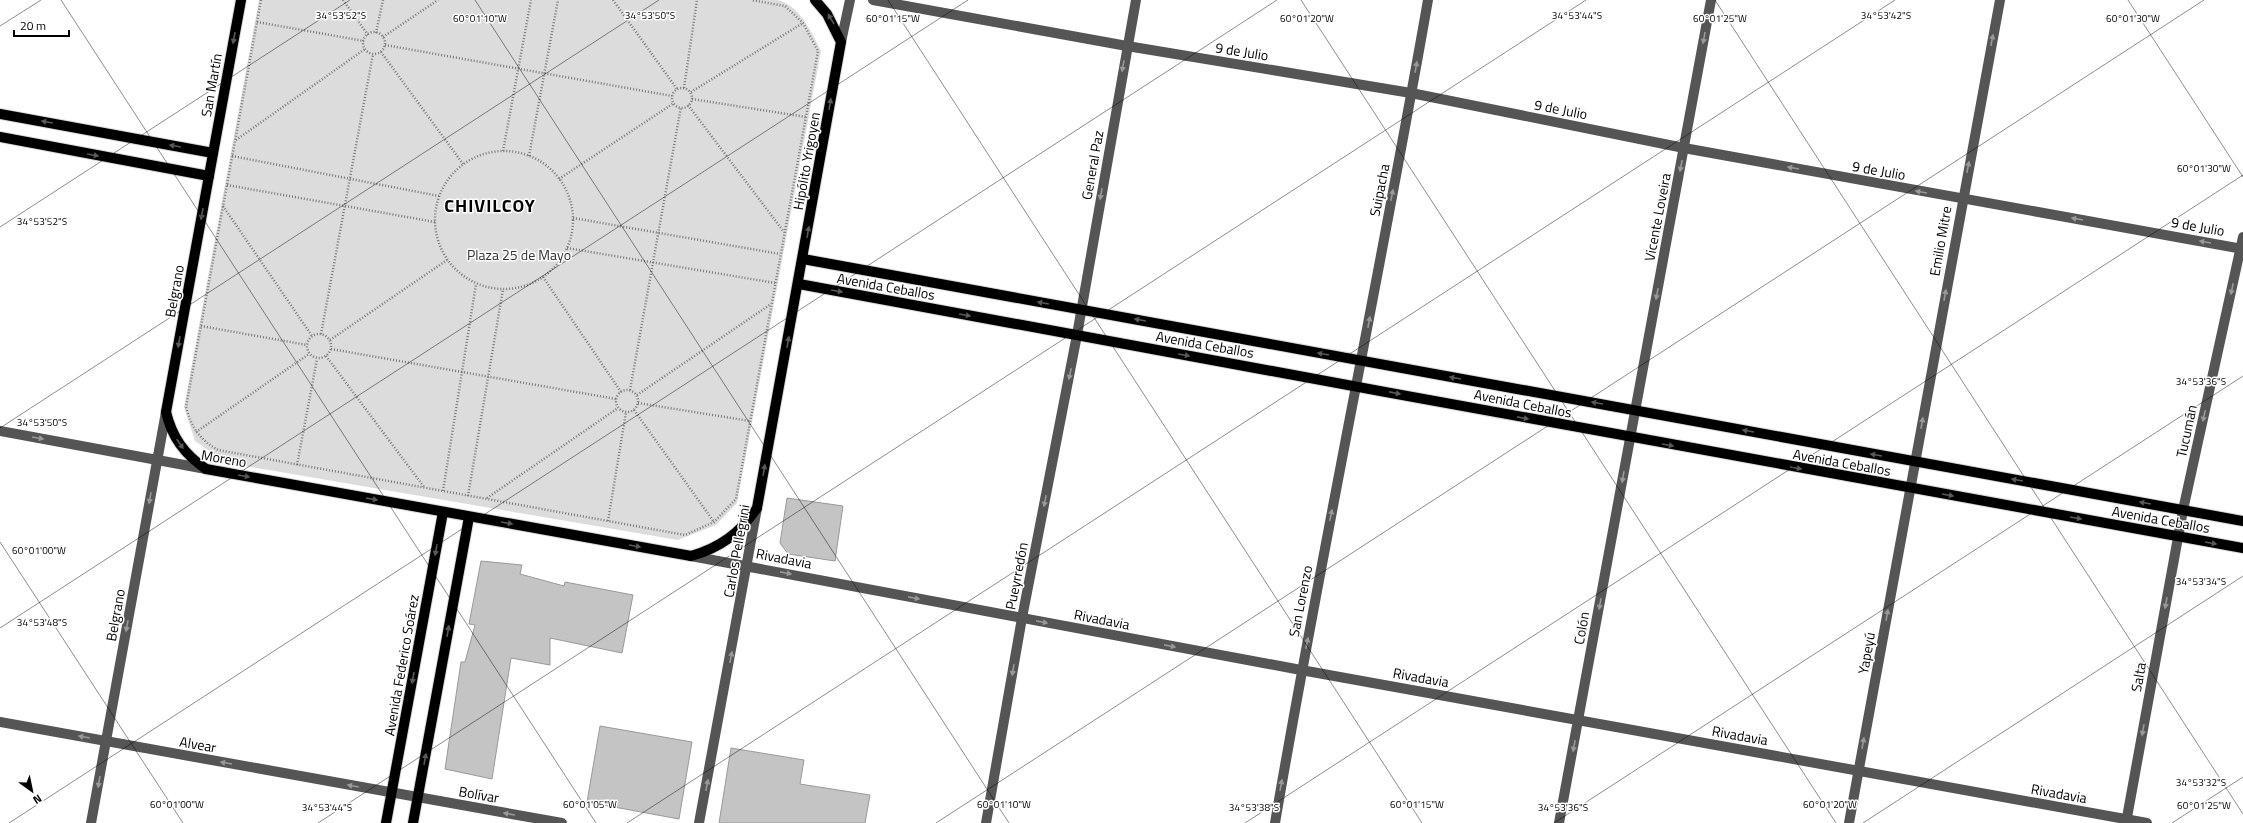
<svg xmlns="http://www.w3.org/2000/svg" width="2243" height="823" viewBox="0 0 2243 823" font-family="'Titillium Web',sans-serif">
	<rect width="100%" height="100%" fill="#fff"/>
	<path fill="#dcdcdc" d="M259 0H777C799 4 812 33 821 51L737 503 716 525 678 540 227 463 195 441 184 407Z"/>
	<g fill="#c4c4c4" stroke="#999">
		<polygon points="787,498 843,506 835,561 788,554 780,543"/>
		<polygon points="481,561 522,565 520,574 564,586 565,582 633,595 622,653 550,638 550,665 511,658 492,779 445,769 461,662 465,662 475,625 469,624"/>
		<polygon points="600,726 692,742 679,819 587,802"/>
		<polygon points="731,748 804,760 800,784 870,795 865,823 719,823"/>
	</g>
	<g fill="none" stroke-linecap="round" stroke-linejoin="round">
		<defs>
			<g id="major">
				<path d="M241 0 166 412C172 437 184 454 206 469L691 556C720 548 740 533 757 508L841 42 827 14 815 0"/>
				<polyline points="0,114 213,153"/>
				<polyline points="0,137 209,176"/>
				<polyline points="803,259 2243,521"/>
				<path d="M799 284C1280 373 1762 461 2243 548"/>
				<polyline points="386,823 443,512"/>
				<polyline points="413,823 469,517"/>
			</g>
		</defs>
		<use href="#major" stroke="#dbdbdb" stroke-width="12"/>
		<g stroke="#777" stroke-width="2.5" stroke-dasharray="1 2" stroke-linecap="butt">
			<path d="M261 0 186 407C191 427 200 440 218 450L685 535 714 522 736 499 818 51 803 23 785 6 751 0"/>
			<polyline points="343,0 368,35"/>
			<polyline points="613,0 677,89"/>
			<polyline points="257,22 364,41"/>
			<circle cx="374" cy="43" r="11"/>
			<polyline points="376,33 383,0"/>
			<polyline points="383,37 438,0"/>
			<polyline points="385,45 672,96"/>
			<polyline points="381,52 463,164"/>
			<polyline points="684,88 697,0"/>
			<circle cx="682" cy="98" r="10"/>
			<polyline points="691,92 803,23"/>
			<polyline points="692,99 806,117"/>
			<polyline points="688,105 784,232"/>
			<polyline points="236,140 365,49"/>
			<polyline points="503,151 531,0"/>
			<circle cx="504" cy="220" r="69"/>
			<polyline points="232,156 439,196"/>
			<polyline points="529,156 558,0"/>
			<polyline points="559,179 674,103"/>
			<polyline points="227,185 435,222"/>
			<polyline points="223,206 312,336"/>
			<polyline points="573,218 780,254"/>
			<polyline points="567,248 775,283"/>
			<polyline points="543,277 621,392"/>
			<polyline points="201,326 307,345"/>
			<circle cx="319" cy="346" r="12"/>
			<polyline points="321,334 373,54"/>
			<polyline points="330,340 447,260"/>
			<polyline points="331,349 616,399"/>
			<polyline points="326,356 424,487"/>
			<circle cx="627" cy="401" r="11"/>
			<polyline points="630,390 681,107"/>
			<polyline points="637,395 771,304"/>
			<polyline points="638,403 750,421"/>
			<polyline points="634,410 714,522"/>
			<polyline points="196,432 309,354"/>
			<polyline points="297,465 317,359"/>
			<polyline points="443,491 476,284"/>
			<polyline points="468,496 503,289"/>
			<polyline points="487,498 618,408"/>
			<polyline points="608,521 626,412"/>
		</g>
		<g stroke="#555" stroke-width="10">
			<polyline points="873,0 1127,46 1411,93 1684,148 2243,249"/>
			<polyline points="841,42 850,0"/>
			<polyline points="0,431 206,469"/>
			<polyline points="691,556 1301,670 2147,823"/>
			<polyline points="0,722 562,823"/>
			<polyline points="91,823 166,412"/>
			<polyline points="699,823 757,508"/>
			<polyline points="986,823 1022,618 1077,335 1136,0"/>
			<path d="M1275 823C1322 548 1380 275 1428 0"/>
			<polyline points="1559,823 1711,0"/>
			<polyline points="1849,823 2000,0"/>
			<polyline points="2126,823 2183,510 2243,237"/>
		</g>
		<use href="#major" stroke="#000" stroke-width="10"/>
	</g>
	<defs><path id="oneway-solid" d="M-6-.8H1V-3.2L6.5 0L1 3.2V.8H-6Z"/></defs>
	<g fill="#595959">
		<use href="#oneway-solid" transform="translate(831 19) rotate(-121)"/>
		<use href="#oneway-solid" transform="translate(234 38) rotate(100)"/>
		<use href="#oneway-solid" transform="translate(830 104) rotate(-80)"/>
		<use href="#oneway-solid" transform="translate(47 122) rotate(-170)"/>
		<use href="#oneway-solid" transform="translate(175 146) rotate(-170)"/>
		<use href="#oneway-solid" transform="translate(93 155) rotate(10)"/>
		<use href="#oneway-solid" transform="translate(202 214) rotate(100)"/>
		<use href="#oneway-solid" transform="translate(808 232) rotate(-80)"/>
		<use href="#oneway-solid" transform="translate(837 291) rotate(10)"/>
		<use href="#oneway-solid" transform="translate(1043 303) rotate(-170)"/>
		<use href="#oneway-solid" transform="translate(965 315) rotate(10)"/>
		<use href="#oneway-solid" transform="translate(1140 320) rotate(-170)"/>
		<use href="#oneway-solid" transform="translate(179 342) rotate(100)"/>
		<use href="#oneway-solid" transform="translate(788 342) rotate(-80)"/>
		<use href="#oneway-solid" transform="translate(1323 354) rotate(-170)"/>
		<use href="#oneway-solid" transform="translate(1184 355) rotate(10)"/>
		<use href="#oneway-solid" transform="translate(1455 378) rotate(-170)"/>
		<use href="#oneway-solid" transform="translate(1395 393) rotate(11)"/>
		<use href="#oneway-solid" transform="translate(1597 403) rotate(-170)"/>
		<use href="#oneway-solid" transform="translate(1523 418) rotate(11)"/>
		<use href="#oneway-solid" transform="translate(1748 431) rotate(-170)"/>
		<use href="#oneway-solid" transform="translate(180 444) rotate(55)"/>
		<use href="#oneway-solid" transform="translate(1668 445) rotate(10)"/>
		<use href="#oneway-solid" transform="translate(1876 455) rotate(-170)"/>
		<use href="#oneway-solid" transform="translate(1796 468) rotate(10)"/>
		<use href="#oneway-solid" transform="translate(764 470) rotate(-80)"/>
		<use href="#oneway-solid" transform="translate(244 476) rotate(10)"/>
		<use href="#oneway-solid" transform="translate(2017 480) rotate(-170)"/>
		<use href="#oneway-solid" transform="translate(1948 495) rotate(10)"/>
		<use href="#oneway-solid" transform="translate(372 499) rotate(10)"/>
		<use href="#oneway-solid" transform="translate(2145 503) rotate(-170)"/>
		<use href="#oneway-solid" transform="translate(2076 518) rotate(10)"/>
		<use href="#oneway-solid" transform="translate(507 523) rotate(10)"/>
		<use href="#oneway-solid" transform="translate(2211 543) rotate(10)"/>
		<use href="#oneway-solid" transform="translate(635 546) rotate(10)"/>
		<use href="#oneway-solid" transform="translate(436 550) rotate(100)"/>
		<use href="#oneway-solid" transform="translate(448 631) rotate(-80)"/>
		<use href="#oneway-solid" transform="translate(413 678) rotate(100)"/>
		<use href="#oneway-solid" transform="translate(425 759) rotate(-80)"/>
	</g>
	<g fill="#999">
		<use href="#oneway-solid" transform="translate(1704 38) rotate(100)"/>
		<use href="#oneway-solid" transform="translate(1992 40) rotate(-79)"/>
		<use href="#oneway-solid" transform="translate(1123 66) rotate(100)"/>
		<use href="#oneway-solid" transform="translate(1416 67) rotate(-80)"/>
		<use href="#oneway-solid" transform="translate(1681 166) rotate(101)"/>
		<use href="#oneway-solid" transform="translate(1968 167) rotate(-79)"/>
		<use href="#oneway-solid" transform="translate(1793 168) rotate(-170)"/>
		<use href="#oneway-solid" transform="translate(1921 192) rotate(-170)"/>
		<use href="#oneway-solid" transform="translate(1101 194) rotate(100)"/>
		<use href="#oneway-solid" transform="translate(1392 195) rotate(-79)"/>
		<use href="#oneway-solid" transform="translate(2077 219) rotate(-170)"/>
		<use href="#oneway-solid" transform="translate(2205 242) rotate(-170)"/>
		<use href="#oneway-solid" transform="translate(2232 289) rotate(102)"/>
		<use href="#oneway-solid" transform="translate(1657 294) rotate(101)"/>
		<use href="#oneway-solid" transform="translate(1945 295) rotate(-80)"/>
		<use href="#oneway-solid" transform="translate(1369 322) rotate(-79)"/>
		<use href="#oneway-solid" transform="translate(1070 374) rotate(101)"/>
		<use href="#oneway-solid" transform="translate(2204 416) rotate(102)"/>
		<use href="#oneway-solid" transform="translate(1922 423) rotate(-80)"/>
		<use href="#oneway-solid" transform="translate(38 438) rotate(10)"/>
		<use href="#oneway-solid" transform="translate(1623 477) rotate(100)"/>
		<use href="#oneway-solid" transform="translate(150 498) rotate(100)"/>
		<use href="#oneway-solid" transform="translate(1045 501) rotate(101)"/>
		<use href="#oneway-solid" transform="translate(1331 515) rotate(-79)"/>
		<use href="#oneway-solid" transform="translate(786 573) rotate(11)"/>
		<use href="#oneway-solid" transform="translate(914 598) rotate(11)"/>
		<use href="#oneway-solid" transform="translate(2166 603) rotate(100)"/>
		<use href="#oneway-solid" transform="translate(1600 604) rotate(100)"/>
		<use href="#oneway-solid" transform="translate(1887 615) rotate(-80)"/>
		<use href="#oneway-solid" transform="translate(1042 622) rotate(11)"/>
		<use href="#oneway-solid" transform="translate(127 626) rotate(100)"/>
		<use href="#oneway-solid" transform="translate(1307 643) rotate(-79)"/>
		<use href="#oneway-solid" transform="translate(1170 646) rotate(11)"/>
		<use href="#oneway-solid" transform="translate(731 657) rotate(-79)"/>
		<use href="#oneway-solid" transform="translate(1013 670) rotate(100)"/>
		<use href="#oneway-solid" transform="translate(2143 730) rotate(100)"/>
		<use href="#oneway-solid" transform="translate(84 737) rotate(-170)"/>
		<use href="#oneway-solid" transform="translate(1863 743) rotate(-80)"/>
		<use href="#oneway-solid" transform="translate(1574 746) rotate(101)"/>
		<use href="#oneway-solid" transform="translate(226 763) rotate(-170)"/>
		<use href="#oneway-solid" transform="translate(99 782) rotate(100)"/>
		<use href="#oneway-solid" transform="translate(707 785) rotate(-79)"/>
		<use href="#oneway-solid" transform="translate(1281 785) rotate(-80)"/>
		<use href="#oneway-solid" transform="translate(353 786) rotate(-170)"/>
		<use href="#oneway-solid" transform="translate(509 814) rotate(-170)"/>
	</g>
	<path fill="none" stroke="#000" stroke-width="1" stroke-opacity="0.45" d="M61 0 596 823M475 0 1009 823M888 0 1422 823M1301 0 1836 823M1715 0 2243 814M2128 0 2243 177M0 26 41 0M0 227 350 0M0 428 659 0M0 542 183 823M0 628 968 0M9 823 1277 0M318 823 1586 0M627 823 1895 0M936 823 2204 0M1245 823 2243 175M1554 823 2243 376M1863 823 2243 576M2172 823 2243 777"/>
	<g text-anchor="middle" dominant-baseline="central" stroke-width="3" stroke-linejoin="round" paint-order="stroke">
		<g font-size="14" fill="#000" stroke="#fff">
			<text transform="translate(1242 51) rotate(9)">9 de Julio</text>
			<text transform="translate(211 85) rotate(-80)">San Martín</text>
			<text transform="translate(1561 109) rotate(11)">9 de Julio</text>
			<text transform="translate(806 161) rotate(-80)">Hipólito Yrigoyen</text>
			<text transform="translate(1092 165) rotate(-80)">General Paz</text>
			<text transform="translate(1879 170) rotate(10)">9 de Julio</text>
			<text transform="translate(1379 190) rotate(-79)">Suipacha</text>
			<text transform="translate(1657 217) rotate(-79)">Vicente Loveira</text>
			<text transform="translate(2198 226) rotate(10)">9 de Julio</text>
			<text transform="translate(1940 241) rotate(-80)">Emilio Mitre</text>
			<text transform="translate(886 286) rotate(10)">Avenida Ceballos</text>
			<text transform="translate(174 291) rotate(-80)">Belgrano</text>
			<text transform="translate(1205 344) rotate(10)">Avenida Ceballos</text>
			<text transform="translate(1523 403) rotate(11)">Avenida Ceballos</text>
			<text transform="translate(2186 431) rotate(-78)">Tucumán</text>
			<text transform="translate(224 458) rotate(10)">Moreno</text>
			<text transform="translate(1842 462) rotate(10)">Avenida Ceballos</text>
			<text transform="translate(2161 519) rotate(10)">Avenida Ceballos</text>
			<text transform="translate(736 551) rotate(-80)">Carlos Pellegrini</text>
			<text transform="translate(784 558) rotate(11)">Rivadavia</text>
			<text transform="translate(1016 576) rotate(-79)">Pueyrredón</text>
			<text transform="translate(1300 601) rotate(-79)">San Lorenzo</text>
			<text transform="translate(115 615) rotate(-80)">Belgrano</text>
			<text transform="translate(1102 619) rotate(11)">Rivadavia</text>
			<text transform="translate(1581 628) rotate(-80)">Colón</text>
			<text transform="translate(1866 653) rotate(-80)">Yapeyú</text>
			<text transform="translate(401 665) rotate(-80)">Avenida Federico Soárez</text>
			<text transform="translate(1421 677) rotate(10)">Rivadavia</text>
			<text transform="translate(2138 677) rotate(-80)">Salta</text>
			<text transform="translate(1740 735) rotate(10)">Rivadavia</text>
			<text transform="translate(198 744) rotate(10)">Alvear</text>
			<text transform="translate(2059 793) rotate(10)">Rivadavia</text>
			<text transform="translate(479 794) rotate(10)">Bolívar</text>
		</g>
		<g font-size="14" fill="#333" stroke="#fff">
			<text x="519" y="254">Plaza 25 de Mayo</text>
		</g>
		<g font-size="18" font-weight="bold" letter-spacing="1" fill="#000" stroke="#fff">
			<text x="490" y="205">CHIVILCOY</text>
		</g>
	</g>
	<g font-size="10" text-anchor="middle" fill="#000" stroke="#fff" stroke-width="3" stroke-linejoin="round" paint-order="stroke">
		<text x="341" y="19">34°53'52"S</text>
		<text x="650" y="19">34°53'50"S</text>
		<text x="1577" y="19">34°53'44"S</text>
		<text x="1886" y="19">34°53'42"S</text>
		<text x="480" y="22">60°01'10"W</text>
		<text x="893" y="22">60°01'15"W</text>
		<text x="1307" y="22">60°01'20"W</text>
		<text x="1720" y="22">60°01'25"W</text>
		<text x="2133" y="22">60°01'30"W</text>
		<text x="2204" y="172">60°01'30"W</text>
		<text x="42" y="225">34°53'52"S</text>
		<text x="2201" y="385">34°53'36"S</text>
		<text x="42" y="426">34°53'50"S</text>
		<text x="39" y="554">60°01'00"W</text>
		<text x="2201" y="585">34°53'34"S</text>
		<text x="42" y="626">34°53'48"S</text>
		<text x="2201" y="786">34°53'32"S</text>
		<text x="177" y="808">60°01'00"W</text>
		<text x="590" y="808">60°01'05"W</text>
		<text x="1004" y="808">60°01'10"W</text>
		<text x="1417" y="808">60°01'15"W</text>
		<text x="1830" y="808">60°01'20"W</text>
		<text x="2204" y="809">60°01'25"W</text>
		<text x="327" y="811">34°53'44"S</text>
		<text x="1254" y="811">34°53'38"S</text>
		<text x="1563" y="811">34°53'36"S</text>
	</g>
	<g transform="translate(32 791) rotate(147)" stroke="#ffffff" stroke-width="3" paint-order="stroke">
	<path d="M0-3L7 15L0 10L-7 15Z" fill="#000000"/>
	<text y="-6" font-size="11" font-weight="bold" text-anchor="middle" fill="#000000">N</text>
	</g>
	<path d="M14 30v6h55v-6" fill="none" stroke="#000000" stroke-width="2"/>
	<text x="20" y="30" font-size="12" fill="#000000" stroke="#ffffff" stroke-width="3" paint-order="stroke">20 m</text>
</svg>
